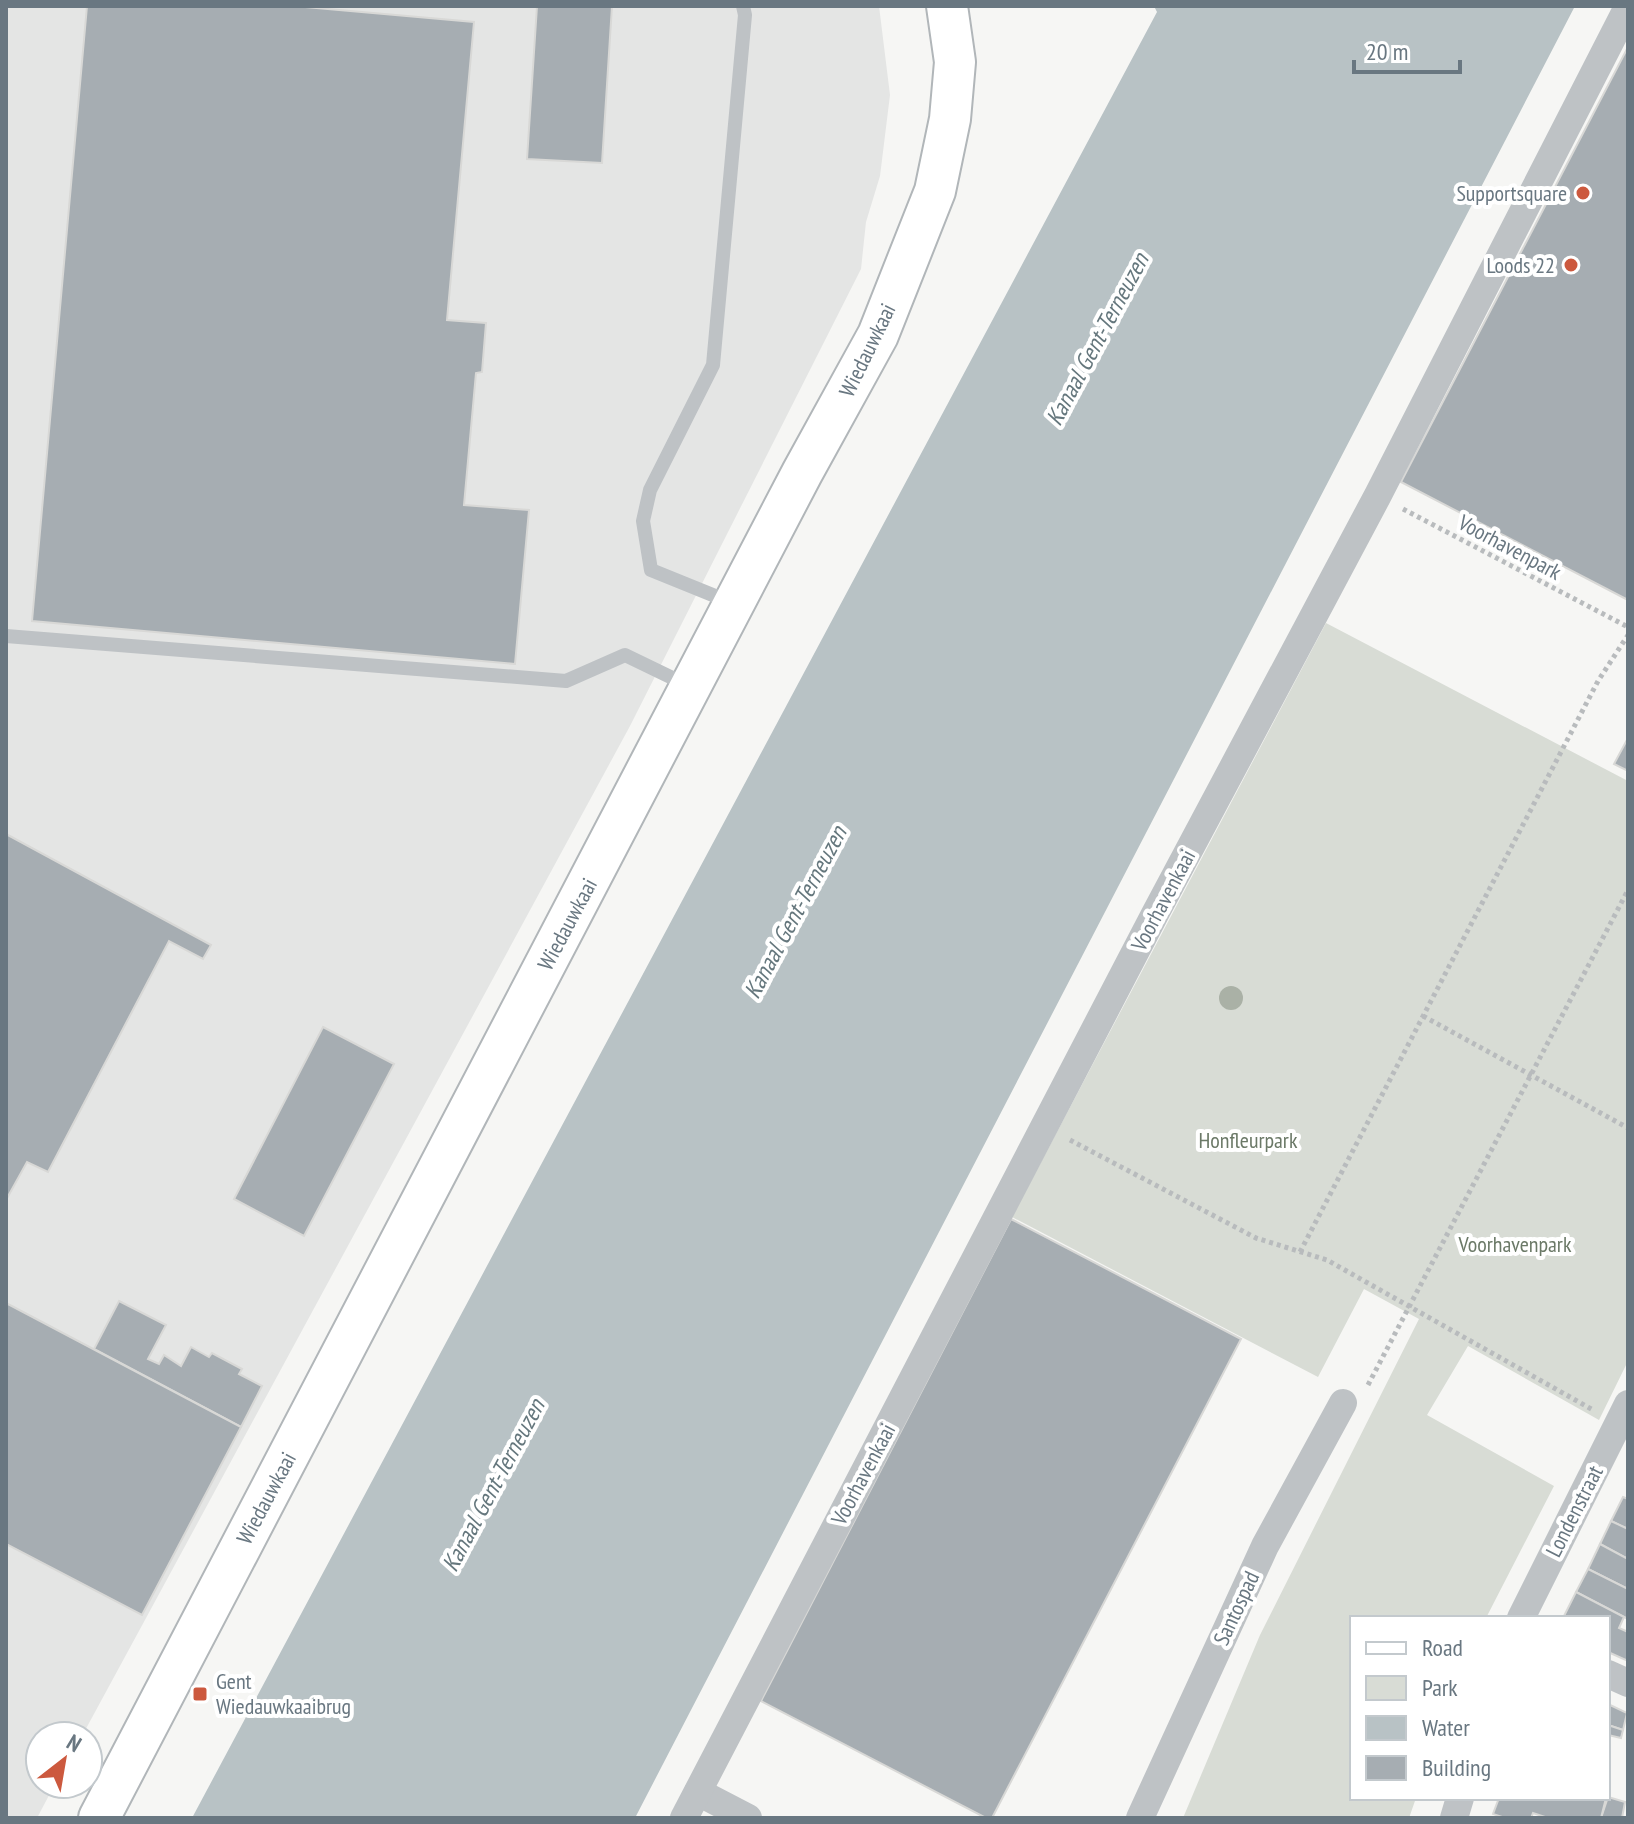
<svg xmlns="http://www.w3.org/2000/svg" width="1634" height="1824" viewBox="0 0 1634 1824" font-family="'PT Sans Narrow',sans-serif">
	<rect width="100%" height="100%" fill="#f6f6f4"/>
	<polygon fill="#e4e5e4" points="6,6 879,6 890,95 880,176 866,222 861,269 630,726 82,1736 40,1736 40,1784 55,1784 37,1818 6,1818"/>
	<polygon fill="#d8dcd5" points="1326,623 1628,781 1628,1361 1599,1420 1468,1346 1427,1415 1554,1486 1486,1618 1352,1618 1352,1798 1416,1798 1409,1818 1183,1818 1260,1635 1419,1319 1364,1289 1318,1377 1012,1217"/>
	<polygon fill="#b8c2c5" points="1154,6 1575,6 635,1818 192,1818 1157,12"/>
	<g fill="#a6adb2" stroke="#d8d8d6" stroke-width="2">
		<polygon points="87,6 294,6 474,22 447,320 486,323 482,372 476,373 464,505 529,510 515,664 32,621"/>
		<polygon points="537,6 612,6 602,163 527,159"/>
		<polygon points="1628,47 1628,600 1401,482"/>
		<polygon points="1628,738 1628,771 1614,764"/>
		<polygon points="6,834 211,945 203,959 169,941 48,1172 27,1162 6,1200"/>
		<polygon points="323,1027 394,1064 304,1236 234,1199"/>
		<polygon points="1011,1219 1241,1339 992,1818 986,1818 761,1701"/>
		<polygon points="119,1301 166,1325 148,1359 159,1364 164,1355 181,1366 191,1347 209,1357 212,1353 242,1369 239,1374 262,1386 241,1427 94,1349"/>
		<polygon points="6,1303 241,1427 142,1615 6,1544"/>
		<polygon points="1623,1497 1628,1499 1628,1529 1611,1521"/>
		<polygon points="1611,1521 1628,1529 1628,1559 1600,1544"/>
		<polygon points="1600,1544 1628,1559 1628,1589 1588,1569"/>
		<polygon points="1588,1569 1628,1589 1628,1619 1576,1592"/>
		<polygon points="1576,1592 1624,1617 1619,1628 1628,1632 1628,1661 1608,1652 1608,1618 1563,1618"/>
		<polygon points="1608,1704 1627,1713 1623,1730 1608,1725"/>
		<polygon points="1608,1725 1623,1730 1621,1738 1608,1735"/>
		<polygon points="1608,1797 1625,1802 1622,1818 1601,1818"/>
		<polygon points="1499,1798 1606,1798 1601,1818 1548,1818 1533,1813 1531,1818 1505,1818 1493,1814"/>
	</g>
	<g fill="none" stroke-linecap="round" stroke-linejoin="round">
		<defs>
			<polyline id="secondary" points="99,1818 802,473 878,335 935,191 950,119 955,62 947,6"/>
		</defs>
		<use href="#secondary" stroke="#b1b6b9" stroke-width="44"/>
		<g stroke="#b8bbbd" stroke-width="5" stroke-dasharray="4 4" stroke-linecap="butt">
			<polyline points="1403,509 1628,627"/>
			<polyline points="1423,1016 1628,1128"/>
			<polyline points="1070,1140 1256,1238 1327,1260 1593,1410"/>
			<polyline points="1300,1252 1598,681 1628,635"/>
			<polyline points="1368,1385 1628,890"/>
		</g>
		<g stroke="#bec2c5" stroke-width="14">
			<polyline points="730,602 651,570 643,521 650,490 713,365 745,15 743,6"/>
			<polyline points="6,636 566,681 625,655 687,685"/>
		</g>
		<g stroke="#bec2c5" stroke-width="28">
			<polyline points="1521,1618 1628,1404"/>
			<polyline points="1608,1674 1628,1683"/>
			<polyline points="698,1792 748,1818"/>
			<polyline points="684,1818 1155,914 1378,495 1628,7"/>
			<polyline points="1140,1818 1265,1546 1343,1403"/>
			<polyline points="1454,1818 1460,1798"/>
		</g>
		<use href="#secondary" stroke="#fff" stroke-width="40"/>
	</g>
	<circle fill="#aab1a6" cx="1231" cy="998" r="12"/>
	<g fill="#cc593e" stroke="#fff" stroke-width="3">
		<circle cx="1583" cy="193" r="8"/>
		<circle cx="1571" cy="265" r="8"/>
		<rect x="192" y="1686" width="16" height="16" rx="4"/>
	</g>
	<g text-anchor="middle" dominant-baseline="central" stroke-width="8" stroke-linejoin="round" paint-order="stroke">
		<g font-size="22" fill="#697781" stroke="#fff" text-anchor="end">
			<text x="1567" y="193">Supportsquare</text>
			<text x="1555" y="265">Loods 22</text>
			<text x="216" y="1681" text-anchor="start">Gent<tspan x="216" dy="25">Wiedauwkaaibrug</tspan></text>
		</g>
		<g font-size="22" fill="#697781" stroke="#fff">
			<text transform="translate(867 350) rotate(-64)">Wiedauwkaai</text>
			<text transform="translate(1510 547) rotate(28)">Voorhavenpark</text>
			<text transform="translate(1163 900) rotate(-62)">Voorhavenkaai</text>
			<text transform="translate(567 924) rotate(-62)">Wiedauwkaai</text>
			<text transform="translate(863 1474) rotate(-62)">Voorhavenkaai</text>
			<text transform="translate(266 1498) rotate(-62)">Wiedauwkaai</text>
			<text transform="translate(1574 1511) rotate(-63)">Londenstraat</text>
			<text transform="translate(1236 1608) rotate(-65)">Santospad</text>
		</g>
		<g font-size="22" fill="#6b7967" stroke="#fff">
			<text x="1248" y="1140">Honfleurpark</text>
			<text x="1515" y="1244">Voorhavenpark</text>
		</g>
		<g font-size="24" font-style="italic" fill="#65777d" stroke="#fff">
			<text transform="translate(1097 339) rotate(-62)">Kanaal Gent-Terneuzen</text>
			<text transform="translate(795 912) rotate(-62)">Kanaal Gent-Terneuzen</text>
			<text transform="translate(493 1485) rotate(-62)">Kanaal Gent-Terneuzen</text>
		</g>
	</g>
	<rect width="1634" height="1824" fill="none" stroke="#697781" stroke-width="16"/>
	<rect x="1350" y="1616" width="260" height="184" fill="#ffffff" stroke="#c3c9cd" stroke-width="2"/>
	<rect x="1366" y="1642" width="40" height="12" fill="#ffffff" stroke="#c3c9cd" stroke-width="2"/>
	<text x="1422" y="1656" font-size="24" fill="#697781">Road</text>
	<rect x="1366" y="1676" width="40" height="24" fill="#d8dcd5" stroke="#c3c9cd" stroke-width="2"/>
	<text x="1422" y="1696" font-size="24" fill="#697781">Park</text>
	<rect x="1366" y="1716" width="40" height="24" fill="#b8c2c5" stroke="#c3c9cd" stroke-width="2"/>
	<text x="1422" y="1736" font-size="24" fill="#697781">Water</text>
	<rect x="1366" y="1756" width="40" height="24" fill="#a6adb2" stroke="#c3c9cd" stroke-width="2"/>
	<text x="1422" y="1776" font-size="24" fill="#697781">Building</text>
	<g transform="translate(64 1760) rotate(31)"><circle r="38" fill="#ffffff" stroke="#c3c9cd" stroke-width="2"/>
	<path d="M0-6L14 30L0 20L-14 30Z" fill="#cc593e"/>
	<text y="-12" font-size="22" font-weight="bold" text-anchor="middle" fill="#697781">N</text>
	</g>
	<path d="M1354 60v12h106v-12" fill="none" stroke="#697781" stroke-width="4"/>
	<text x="1366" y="60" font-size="24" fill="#697781" stroke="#ffffff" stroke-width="6" paint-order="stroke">20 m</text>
</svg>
